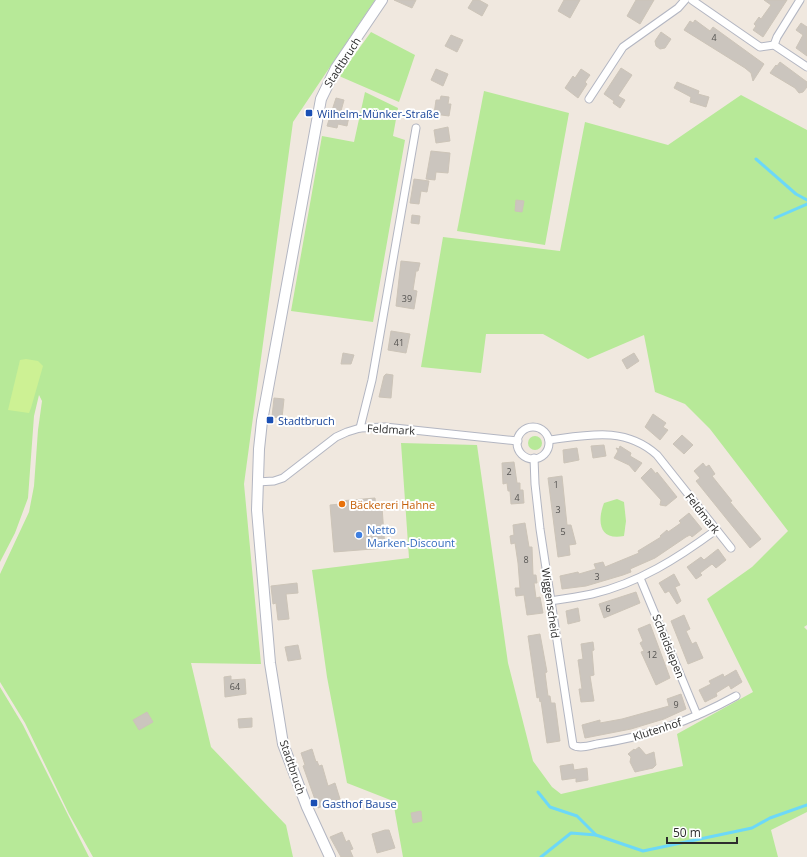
<svg xmlns="http://www.w3.org/2000/svg" width="807" height="857" viewBox="0 0 807 857" font-family="'Open Sans',sans-serif">
	<rect width="100%" height="100%" fill="#f0e8df"/>
	<g fill="#b7e998">
		<polygon points="0,0 375,0 293,122 244,484 261,664 191,663 211,747 286,825 293,857 93,857 69,814 25,723 0,682 0,574 29,512 34,486 38,430 42,401 39,395 34,416 28,498 15,533 0,562"/>
		<polygon points="371,32 415,55 399,102 339,76"/>
		<polygon points="484,91 569,113 545,245 457,231"/>
		<polygon points="365,92 398,108 393,136 405,140 373,322 291,311 322,136 354,142"/>
		<polygon points="741,95 807,130 807,625 804,627 807,630 807,812 771,830 778,857 403,857 393,801 347,783 327,677 312,570 409,558 401,443 477,445 508,663 533,761 552,787 561,794 683,766 677,734 753,692 707,599 752,567 788,531 710,429 685,404 655,392 644,335 588,359 543,334 486,334 481,373 421,367 443,237 560,251 585,122 668,145"/>
		<circle cx="535" cy="443" r="7"/>
		<path d="M617 499 624 502 626 521 624 536C599 541 597 521 604 503Z"/>
		<polygon points="0,687 23,725 89,857 0,857"/>
	</g>
	<polygon fill="#cdf194" points="26,359 38,361 43,366 31,408 29,413 8,410 20,360"/>
	<g fill="none" stroke-linecap="round" stroke-linejoin="round">
		<g stroke="#6cd8f8" stroke-width="3">
			<polyline points="756,159 796,194 807,200"/>
			<polyline points="775,218 807,204"/>
			<polyline points="538,792 550,807 577,816 596,835"/>
			<polyline points="541,857 571,833 596,835 643,851 752,828 770,818 807,805"/>
		</g>
	</g>
	<g fill="#cbc5be" stroke="#ccc4b8">
		<polygon points="394,0 416,0 412,8"/>
		<polygon points="473,0 479,0 488,5 482,16 468,8"/>
		<polygon points="564,0 580,0 570,18 558,11"/>
		<polygon points="636,0 654,0 640,24 627,16"/>
		<polygon points="764,0 787,0 763,37 753,30 756,26 754,24 759,17 761,19 771,5"/>
		<polygon points="695,20 710,31 713,27 764,64 753,81 751,73 745,68 684,30 690,21 693,23"/>
		<polygon points="801,23 807,27 807,56 796,48 803,35 796,30"/>
		<polygon points="661,32 671,39 665,48 660,49 656,46 655,41"/>
		<polygon points="451,35 463,40 457,52 445,46"/>
		<polygon points="780,62 807,82 807,87 803,92 799,93 795,88 770,73 776,65 777,66"/>
		<polygon points="621,68 632,75 618,96 625,100 620,108 613,103 614,101 604,94"/>
		<polygon points="436,69 448,74 443,86 431,80"/>
		<polygon points="581,69 590,75 585,82 587,84 578,98 565,88 573,76 575,78"/>
		<polygon points="677,82 699,91 698,94 709,97 706,107 690,102 691,97 674,88"/>
		<polygon points="441,96 449,97 448,104 451,104 449,116 434,114 436,100 440,100"/>
		<polygon points="336,98 344,100 341,111 350,112 347,126 338,124 337,128 327,126"/>
		<polygon points="448,127 450,141 436,143 434,130"/>
		<polygon points="431,151 450,153 448,173 436,172 435,180 426,179"/>
		<polygon points="414,179 429,181 427,192 421,191 419,204 410,203"/>
		<polygon points="516,200 524,201 522,212 515,211"/>
		<polygon points="412,215 420,216 419,224 411,223"/>
		<polygon points="401,261 420,263 418,271 416,271 413,290 417,291 414,309 396,306"/>
		<polygon points="391,331 410,334 406,353 388,350"/>
		<polygon points="343,353 354,355 351,364 341,364"/>
		<polygon points="634,353 639,361 627,369 622,360"/>
		<polygon points="386,374 393,375 391,398 379,397 384,376"/>
		<polygon points="274,398 284,399 282,418 272,417"/>
		<polygon points="653,414 666,423 663,427 668,430 660,440 645,427"/>
		<polygon points="682,435 693,445 684,454 673,444"/>
		<polygon points="604,445 606,456 593,458 591,446"/>
		<polygon points="620,446 631,453 630,456 642,463 635,472 629,465 614,458 618,451 616,448 619,449"/>
		<polygon points="577,448 579,460 564,463 563,450"/>
		<polygon points="514,462 517,483 520,483 520,490 523,490 524,503 511,504 510,491 508,491 507,483 503,484 502,463"/>
		<polygon points="703,463 706,467 709,465 715,474 712,476 732,501 730,502 761,539 750,548 696,481 700,478 694,471"/>
		<polygon points="651,468 656,474 657,472 677,497 666,506 660,505 661,500 641,478"/>
		<polygon points="562,476 567,525 571,525 576,544 569,545 570,555 558,557 548,478"/>
		<polygon points="375,498 376,508 382,507 385,548 334,552 330,505 340,504 340,501"/>
		<polygon points="689,513 702,529 692,537 690,535 686,537 655,558 630,569 631,572 623,575 586,586 562,589 560,576 578,572 579,574 596,569 594,564 603,562 605,567 639,553 638,551 661,537 660,536 667,530 668,532 681,523 679,521"/>
		<polygon points="525,523 529,547 532,547 533,575 536,575 537,583 534,583 536,598 540,597 543,613 527,615 524,595 516,596 515,588 520,588 518,563 515,543 511,544 510,536 514,535 513,525"/>
		<polygon points="718,549 726,560 716,568 712,564 700,573 702,575 696,579 687,567 701,557 704,560"/>
		<polygon points="674,574 680,585 675,587 681,601 677,604 669,591 665,593 659,583"/>
		<polygon points="297,583 298,593 286,594 289,619 278,620 276,603 273,604 271,586"/>
		<polygon points="636,592 640,603 604,618 599,604"/>
		<polygon points="578,608 580,621 568,624 566,611"/>
		<polygon points="684,615 690,629 686,631 692,644 696,642 703,658 688,664 671,621"/>
		<polygon points="650,624 670,678 656,685 641,652 644,651 640,643 643,641 638,629"/>
		<polygon points="540,634 547,672 545,673 548,696 550,696 551,703 555,703 560,741 547,743 541,701 540,702 539,697 537,698 528,636"/>
		<polygon points="593,642 594,650 592,651 594,675 590,676 594,701 581,702 579,689 582,689 578,660 583,659 581,644"/>
		<polygon points="298,645 301,659 288,661 285,647"/>
		<polygon points="736,670 742,682 731,689 729,685 716,693 717,696 705,702 699,690 711,684 709,681 723,674 724,677"/>
		<polygon points="231,676 231,680 245,679 246,694 225,697 224,677"/>
		<polygon points="681,694 686,709 664,719 631,729 585,738 582,725 600,720 600,723 622,719 669,706 667,699"/>
		<polygon points="147,712 153,722 139,730 133,720"/>
		<polygon points="252,718 252,727 239,728 238,719"/>
		<polygon points="639,747 646,755 654,752 656,765 653,768 635,772 630,762 631,757 628,754 634,749 635,750"/>
		<polygon points="312,749 316,762 317,761 319,766 322,765 328,786 335,783 340,799 318,808 303,766 305,765 301,753"/>
		<polygon points="573,764 574,770 587,768 588,780 576,782 576,778 562,780 560,766"/>
		<polygon points="421,811 422,821 413,823 411,813"/>
		<polygon points="385,830 389,830 395,848 377,853 372,834"/>
		<polygon points="342,832 346,842 349,840 353,849 350,850 353,857 341,857 330,837"/>
	</g>
	<g fill="none" stroke-linecap="round" stroke-linejoin="round">
		<defs>
			<g id="street">
				<polyline points="692,0 760,47 774,45 807,67"/>
				<polyline points="774,45 777,37 800,0"/>
				<polyline points="589,99 623,47 678,8 685,0"/>
				<circle cx="533" cy="443" r="16"/>
				<polyline points="360,428 372,380 416,128"/>
				<path d="M549 440C588 435 625 426 657 455L731 548"/>
				<path d="M534 458 535 484 540 529 573 745C579 749 589 746 597 744 646 737 693 720 736 696"/>
				<polyline points="257,482 274,481 283,478 336,437 347,432 360,428 385,427 518,441"/>
				<polyline points="640,578 697,715"/>
				<path d="M550 601C564 599 578 597 592 594 639 583 678 558 716 530"/>
			</g>
			<polyline id="secondary" points="330,857 307,807 283,744 270,663 257,510 259,449 262,421 321,99 336,68 382,0"/>
		</defs>
		<use href="#street" stroke="#b3b6c2" stroke-width="9"/>
		<use href="#secondary" stroke="#b3b6c2" stroke-width="12"/>
		<use href="#street" stroke="#fff" stroke-width="7"/>
		<use href="#secondary" stroke="#fff" stroke-width="10"/>
	</g>
	<g fill="#1a4fb4" stroke="#fff" stroke-width="1.5">
		<rect x="305" y="109" width="8" height="8" rx="2"/>
		<rect x="266" y="416" width="8" height="8" rx="2"/>
		<rect x="310" y="799" width="8" height="8" rx="2"/>
	</g>
	<circle fill="#e8710a" stroke="#fff" stroke-width="1.5" cx="342" cy="504" r="4"/>
	<circle fill="#3f7fe0" stroke="#fff" stroke-width="1.5" cx="359" cy="535" r="4"/>
	<g text-anchor="middle" dominant-baseline="central" stroke-width="4" stroke-linejoin="round" paint-order="stroke">
		<g font-size="9" fill="#545351">
			<text x="714" y="37">4</text>
			<text x="407" y="298">39</text>
			<text x="399" y="342">41</text>
			<text x="509" y="471">2</text>
			<text x="556" y="484">1</text>
			<text x="517" y="497">4</text>
			<text x="558" y="509">3</text>
			<text x="563" y="531">5</text>
			<text x="526" y="559">8</text>
			<text x="597" y="576">3</text>
			<text x="608" y="608">6</text>
			<text x="652" y="654">12</text>
			<text x="235" y="686">64</text>
			<text x="676" y="704">9</text>
		</g>
		<g font-size="11" fill="#2d2d2d" stroke="#fff">
			<text transform="translate(342 62) rotate(-57)">Stadtbruch</text>
			<text transform="translate(391 429) rotate(3)">Feldmark</text>
			<text transform="translate(703 513) rotate(52)">Feldmark</text>
			<text transform="translate(551 603) rotate(82)">Wiggenscheid</text>
			<text transform="translate(669 646) rotate(68)">Scheidsiepen</text>
			<text transform="translate(657 729) rotate(-18)">Klutenhof</text>
			<text transform="translate(293 767) rotate(71)">Stadtbruch</text>
		</g>
		<g font-size="11" fill="#164399" stroke="#fff" text-anchor="start">
			<text x="317" y="113">Wilhelm-Münker-Straße</text>
			<text x="278" y="420">Stadtbruch</text>
			<text x="322" y="803">Gasthof Bause</text>
		</g>
		<g font-size="11" fill="#c56008" stroke="#fff" text-anchor="start">
			<text x="350" y="504">Bäckereri Hahne</text>
		</g>
		<g font-size="11" fill="#366cbe" stroke="#fff" text-anchor="start">
			<text x="367" y="529">Netto<tspan x="367" dy="13">Marken-Discount</tspan></text>
		</g>
	</g>
	<path d="M667 837v6h70v-6" fill="none" stroke="#2d2d2d" stroke-width="2"/>
	<text x="673" y="837" font-size="12" fill="#2d2d2d" stroke="#ffffff" stroke-width="3" paint-order="stroke">50 m</text>
</svg>
